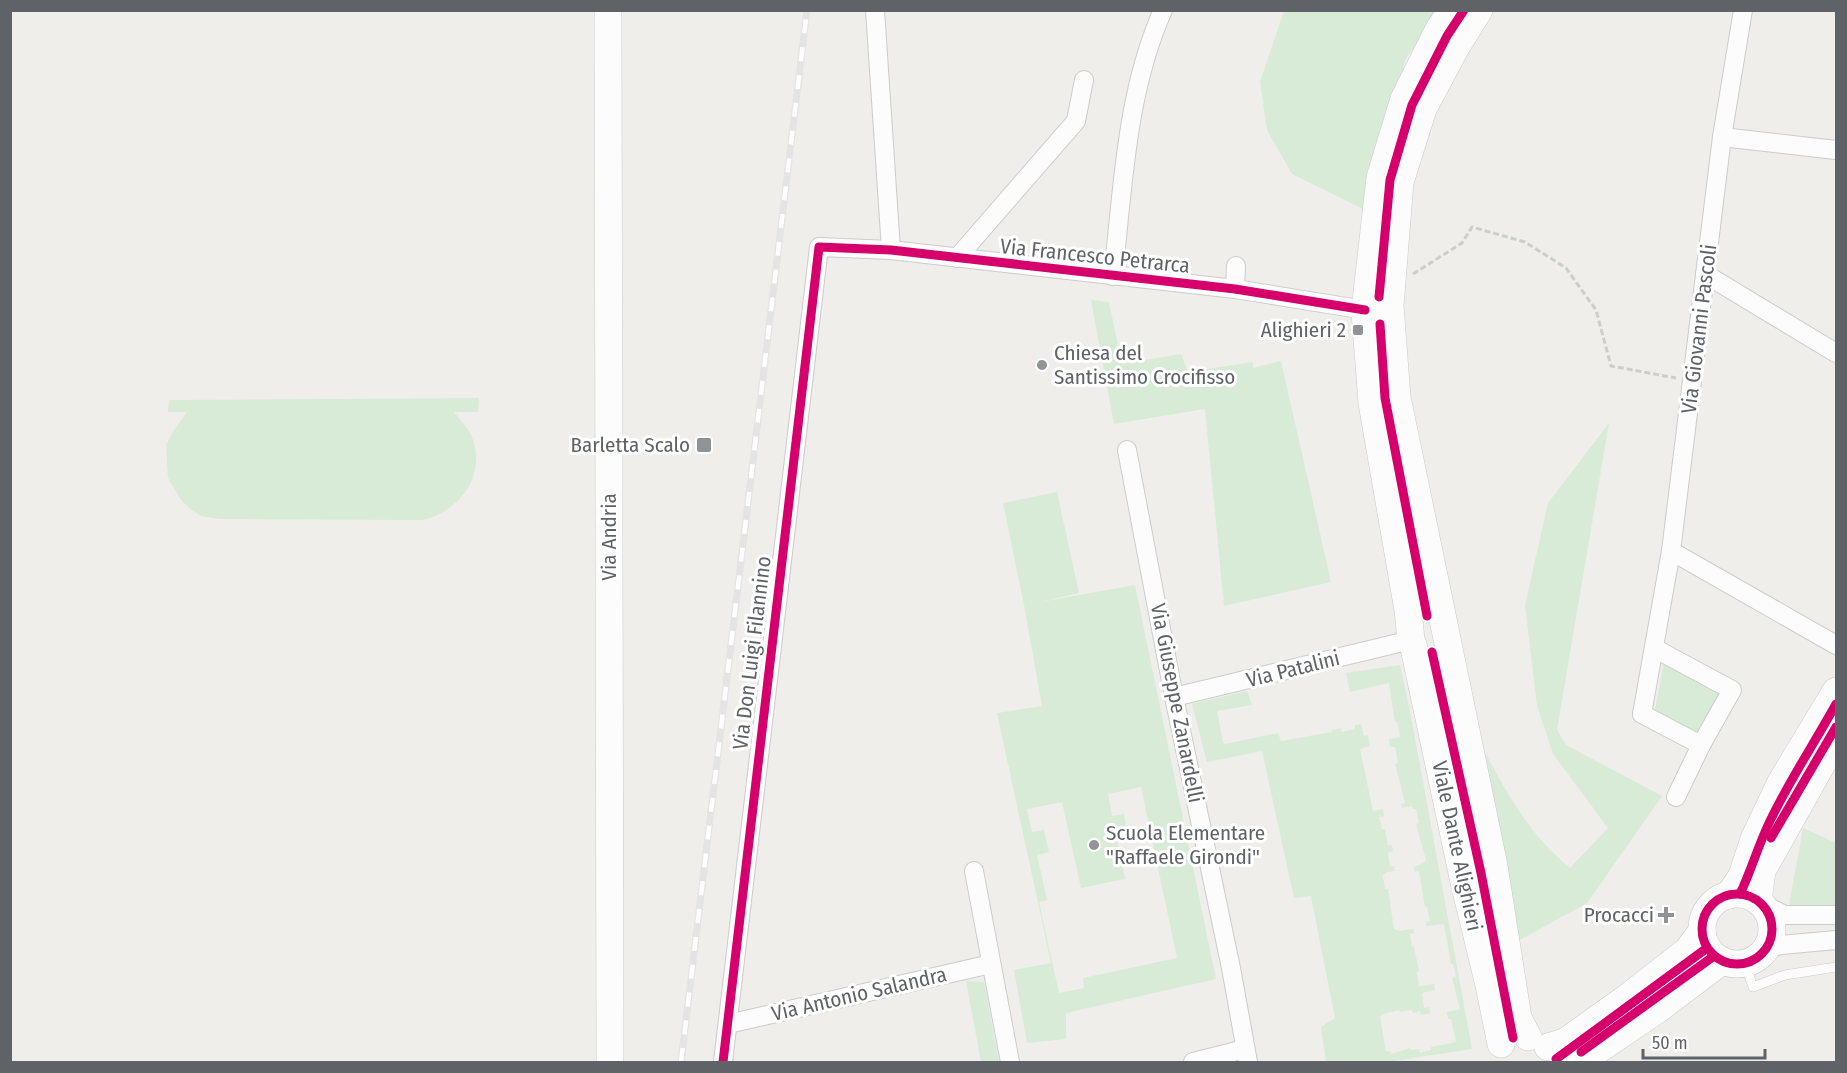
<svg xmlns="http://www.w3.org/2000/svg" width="1847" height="1073" viewBox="0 0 1847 1073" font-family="'Fira Sans Condensed',sans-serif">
	<rect width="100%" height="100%" fill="#efeeea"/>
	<g fill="#d8ebd6" fill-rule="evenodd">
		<polygon points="1284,11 1442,11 1406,58 1363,209 1292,174 1267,130 1260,82"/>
		<polygon points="1091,300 1109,302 1122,364 1181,354 1188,372 1253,362 1253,368 1281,361 1331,582 1224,606 1205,409 1114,424"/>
		<path d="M479 398 478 412H454C462 422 471 431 474 443 484 480 457 512 423 520L220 519 201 516 190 509 181 500 168 478 166 445 174 430 187 412H168L169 400Z"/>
		<path d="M1609 423 1557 730 1566 745 1662 796 1587 903 1518 941 1477 738C1504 787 1526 832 1570 868L1608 828 1553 754 1537 706 1525 605 1548 503Z"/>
		<path d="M1057 492 1079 593 1040 602 1135 585 1216 979 1066 1013V1039L1027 1043 1014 970 1051 963 997 713 1042 706 1024 605 1003 503ZM1141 787 1177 958 1083 978 1084 988 1059 993 1039 902 1047 900 1037 855 1049 852 1044 830 1032 832 1027 809 1062 802 1081 888 1125 879 1117 839 1128 836 1124 814 1112 816 1108 794Z"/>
		<polygon points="1664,662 1725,694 1700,738 1654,714"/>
		<polygon points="1400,665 1410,711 1472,1049 1387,1062 1326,1062 1321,1027 1335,1018 1311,896 1294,898 1262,751 1207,762 1192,704 1247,691 1252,705 1217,711 1223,742 1225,744 1278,733 1281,741 1332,732 1332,730 1341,728 1342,732 1355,729 1355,725 1361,724 1364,736 1368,735 1370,746 1360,749 1373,811 1383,809 1384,816 1379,817 1382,829 1385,829 1388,846 1392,845 1393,851 1388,853 1390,866 1394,866 1395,871 1387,872 1383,876 1385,889 1388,889 1394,929 1399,931 1413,929 1414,933 1410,934 1412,947 1414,947 1419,971 1417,972 1419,986 1434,984 1435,990 1422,993 1424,1008 1429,1007 1430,1013 1421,1015 1420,1011 1413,1013 1412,1010 1400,1012 1399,1010 1383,1014 1380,1017 1386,1051 1390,1051 1391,1054 1410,1048 1411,1050 1419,1049 1420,1053 1431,1050 1431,1047 1456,1042 1451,1019 1448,1019 1447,1012 1460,1009 1452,978 1456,977 1453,964 1451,964 1444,924 1426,926 1426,922 1430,921 1427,907 1425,907 1419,871 1415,872 1414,867 1424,863 1426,860 1416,824 1419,823 1416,809 1413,809 1412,806 1402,808 1401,804 1405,803 1395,764 1398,763 1395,747 1390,747 1389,739 1400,737 1397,722 1395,722 1389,683 1350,692 1346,673"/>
		<polygon points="1803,828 1836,843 1836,906 1789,905"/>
		<polygon points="966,981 984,982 999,1062 981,1062"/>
	</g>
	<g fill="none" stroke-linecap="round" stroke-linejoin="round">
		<defs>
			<polyline id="lane" points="1745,963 1753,987 1785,975 1836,967"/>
			<g id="street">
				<polyline points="875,10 891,250"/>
				<polyline points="1722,137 1836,150"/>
				<polyline points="957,258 1076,121 1084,80"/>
				<polyline points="1705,274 1836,353"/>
				<path d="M1113 276C1123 187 1126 93 1163 10"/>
				<polyline points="1235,289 1236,266"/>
				<polyline points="1127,450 1174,697 1231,968 1248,1062"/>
				<polyline points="1671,551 1836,645"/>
				<polyline points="1654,648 1732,690 1701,745"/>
				<polyline points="1174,697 1411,640"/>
				<polyline points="1676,797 1701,745 1642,714 1671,551 1722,137 1743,10"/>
				<polyline points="974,871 1010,1062"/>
				<polyline points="1762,904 1785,915 1836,915"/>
				<polyline points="1766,949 1781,945 1836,940"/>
				<polyline points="728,1024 991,964"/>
				<polyline points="723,1062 819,247 891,250 1235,289 1365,310"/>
				<polyline points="1193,1062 1245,1049"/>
			</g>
			<g id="secondary">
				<polyline points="608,10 610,1062"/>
				<polyline points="1479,10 1456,47 1423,109 1400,182 1390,306 1397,397 1494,866 1518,1018 1528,1037"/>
				<polyline points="1365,312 1372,403 1408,610 1411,640 1414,648 1464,882 1489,985 1501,1044"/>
				<polyline points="1377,323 1369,320 1365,310 1380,178 1404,99 1439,29 1452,10"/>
				<circle cx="1737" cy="929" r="35"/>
				<polyline points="1729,895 1742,876 1754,839 1781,782 1836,691"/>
				<polyline points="1758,901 1762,871 1836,739"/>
				<polyline points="1548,1047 1565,1042 1628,997 1687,951 1702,931"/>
				<polyline points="1580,1062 1657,1010 1722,961"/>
			</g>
		</defs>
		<use href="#lane" stroke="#cbcccc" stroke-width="10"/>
		<use href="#street" stroke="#cbcccc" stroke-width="20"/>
		<use href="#secondary" stroke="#cacacb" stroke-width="28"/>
		<polyline stroke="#cacfcc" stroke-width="3" stroke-dasharray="6 3" stroke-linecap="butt" points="1413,274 1462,243 1472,227 1525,242 1566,268 1596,310 1611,366 1676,378"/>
		<use href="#lane" stroke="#fdfcfc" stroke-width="9"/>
		<use href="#street" stroke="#fdfcfc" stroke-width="18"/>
		<use href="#secondary" stroke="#fdfcfc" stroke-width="27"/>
		<defs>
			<polyline id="rail" points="681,1062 807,10"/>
		</defs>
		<use href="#rail" stroke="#e4e4e4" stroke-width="7"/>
		<use href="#rail" stroke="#fff" stroke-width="4.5" stroke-dasharray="14" stroke-linecap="butt"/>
		<defs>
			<g id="cycleway">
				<polyline points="1379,297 1390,180 1412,105 1447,36 1464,10"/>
				<polyline points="1380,324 1385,398 1427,616"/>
				<polyline points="1432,652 1481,873 1513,1038"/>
				<polyline points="1771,838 1836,727"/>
				<path d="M1740 894C1752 869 1759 842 1772 817 1791 778 1815 742 1836 704"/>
				<circle cx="1737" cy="929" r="35"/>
				<polyline points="1581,1052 1714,956"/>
				<polyline points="1556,1059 1707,948"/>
				<polyline points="723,1062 819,247 891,250 1235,289 1365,310"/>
			</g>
		</defs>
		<use href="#cycleway" stroke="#fff" stroke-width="13"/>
		<use href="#cycleway" stroke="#d6006c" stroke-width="9"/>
	</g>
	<g fill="#919496" stroke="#fff" stroke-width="2">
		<rect x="1352" y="324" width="12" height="12" rx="3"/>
		<circle cx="1042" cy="365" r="6"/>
		<rect x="696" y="437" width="16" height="16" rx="3"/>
		<circle cx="1094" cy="845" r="6"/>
		<path d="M1663 906h6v6h6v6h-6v6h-6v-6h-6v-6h6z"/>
	</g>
	<g text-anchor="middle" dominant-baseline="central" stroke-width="6" stroke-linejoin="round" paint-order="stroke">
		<g font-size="21" fill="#5f6368" stroke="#fff">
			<text transform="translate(1095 256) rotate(6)">Via Francesco Petrarca</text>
			<text transform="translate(1699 329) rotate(-83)">Via Giovanni Pascoli</text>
			<text transform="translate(609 537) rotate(-90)">Via Andria</text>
			<text transform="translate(752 653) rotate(-83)">Via Don Luigi Filannino</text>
			<text transform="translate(1293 669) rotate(-14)">Via Patalini</text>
			<text transform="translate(1177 703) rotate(79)">Via Giuseppe Zanardelli</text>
			<text transform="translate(1457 846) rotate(78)">Viale Dante Alighieri</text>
			<text transform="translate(859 994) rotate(-13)">Via Antonio Salandra</text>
		</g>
		<g font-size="21" fill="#5f6368" stroke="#fff" text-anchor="end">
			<text x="1346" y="330">Alighieri 2</text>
			<text x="1054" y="353" text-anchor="start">Chiesa del<tspan x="1054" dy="24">Santissimo Crocifisso</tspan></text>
			<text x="690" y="445">Barletta Scalo</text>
			<text x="1106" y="833" text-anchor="start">Scuola Elementare<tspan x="1106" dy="24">"Raffaele Girondi"</tspan></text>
			<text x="1654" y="915">Procacci</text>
		</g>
	</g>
	<rect width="1847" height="1073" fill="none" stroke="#5f6368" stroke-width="24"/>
	<path d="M1643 1049v9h122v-9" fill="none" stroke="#5f6368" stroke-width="3"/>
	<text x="1652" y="1049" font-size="18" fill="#5f6368" stroke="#ffffff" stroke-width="4.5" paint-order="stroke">50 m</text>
</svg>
